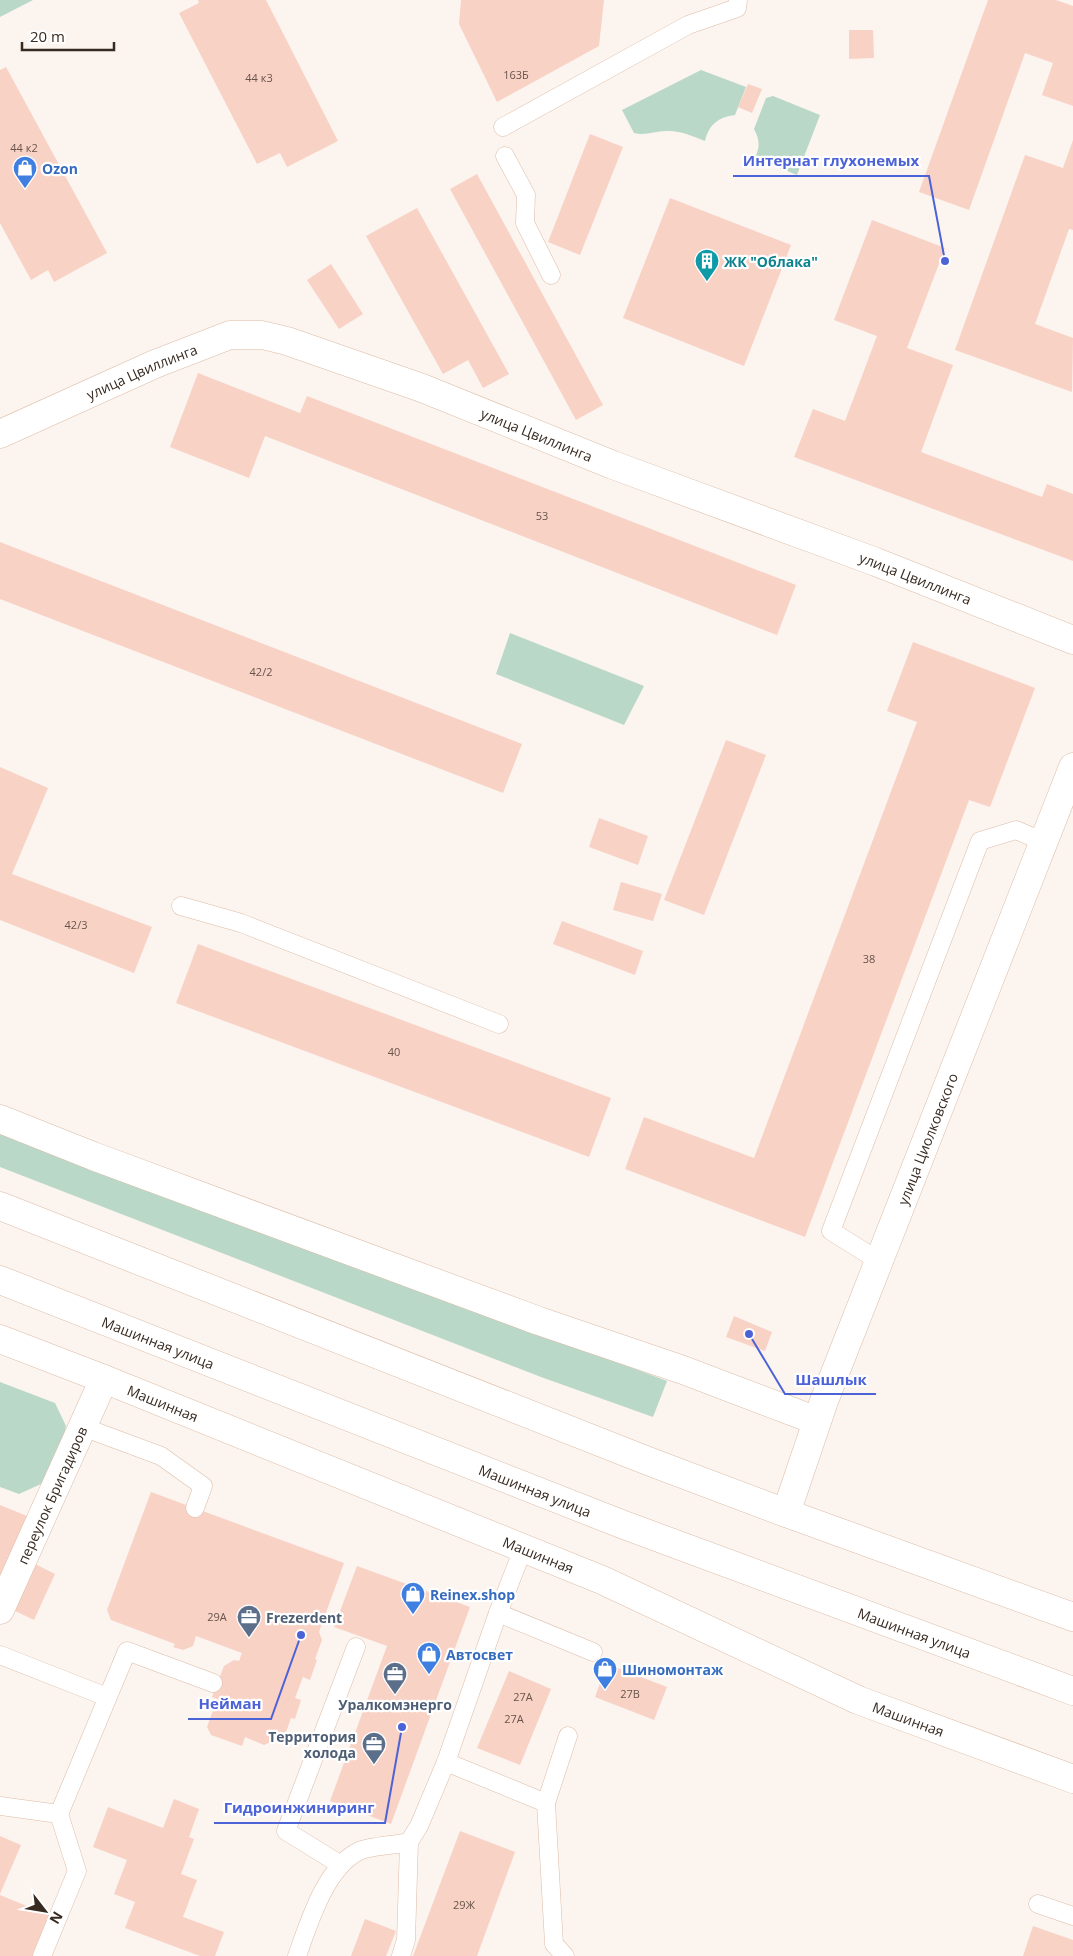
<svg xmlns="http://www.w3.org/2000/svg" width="1073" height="1956" viewBox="0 0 1073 1956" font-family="'Open Sans',sans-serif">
	<rect width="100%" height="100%" fill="#fbf4ef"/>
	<g fill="#bad8c8">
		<polygon points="0,0 33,0 0,17"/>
		<path d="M701 70 746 87 735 115C719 117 709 124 705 141 692 136 680 130 666 131 654 131 646 136 634 133L622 110Z"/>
		<path d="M773 96 820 115 797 175 755 158C760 147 760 140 754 129L766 98Z"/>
		<polygon points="510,633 644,686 624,725 496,674"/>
		<polygon points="0,1129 667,1381 653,1417 541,1377 0,1167"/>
		<polygon points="0,1382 55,1403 66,1426 60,1457 41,1484 19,1494 0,1487"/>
	</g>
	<g fill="#f9d2c6">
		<polygon points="198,0 266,0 338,141 287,167 280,153 257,164 179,13 199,3"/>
		<polygon points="461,0 604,0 599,46 497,102 459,24"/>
		<polygon points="988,0 1056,0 1073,6 1073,106 1042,95 1053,63 1025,53 969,210 919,192"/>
		<polygon points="849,30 873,30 874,58 849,59"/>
		<polygon points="6,67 107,253 54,282 48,270 31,280 0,223 0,70"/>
		<polygon points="748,84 762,89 752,113 738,107"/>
		<polygon points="590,134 623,147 580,255 548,242"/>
		<polygon points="1073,140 1073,230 1069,229 1035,324 1073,338 1072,392 955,350 1025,155 1063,168"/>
		<polygon points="477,174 603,405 576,420 450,189"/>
		<polygon points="670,198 791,245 744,366 623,318"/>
		<polygon points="417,208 509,374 483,388 468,360 443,374 366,236"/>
		<polygon points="872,220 945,248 907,348 953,365 921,452 1042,497 1047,484 1073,494 1073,561 794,457 813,409 845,421 877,336 834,320"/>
		<polygon points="331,264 363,314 339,329 307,280"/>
		<polygon points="198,373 300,413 307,396 796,585 777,635 265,436 249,478 170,447"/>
		<polygon points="0,542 522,744 503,793 0,599"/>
		<polygon points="913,642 1035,688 990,807 969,800 805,1237 625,1169 644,1117 754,1158 917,722 887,711"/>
		<polygon points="726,740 766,755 704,915 664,900"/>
		<polygon points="0,767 48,788 12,874 152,927 134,973 0,920"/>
		<polygon points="599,818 648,836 638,865 589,847"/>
		<polygon points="621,882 662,894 653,921 613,910"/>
		<polygon points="562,921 643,951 635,975 553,944"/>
		<polygon points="198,944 611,1098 589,1157 176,1003"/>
		<polygon points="734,1316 772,1332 765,1351 726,1337"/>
		<polygon points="151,1492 344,1563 319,1632 322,1640 315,1659 317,1660 310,1680 303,1677 295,1698 301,1700 295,1719 291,1718 285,1735 264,1745 245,1737 242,1746 211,1735 207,1727 217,1699 212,1697 224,1666 234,1660 239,1661 242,1653 196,1636 193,1646 183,1650 173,1647 175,1644 111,1620 107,1610"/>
		<polygon points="0,1505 27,1516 0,1580"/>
		<polygon points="31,1562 55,1574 34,1620 9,1608"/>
		<polygon points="357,1566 470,1607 391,1824 330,1801 387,1646 334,1627"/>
		<polygon points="607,1664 667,1687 654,1720 595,1697"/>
		<polygon points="509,1671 551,1689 520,1765 477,1748"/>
		<polygon points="174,1799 199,1809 189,1837 194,1839 181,1874 197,1880 183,1917 224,1932 215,1956 200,1956 125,1928 135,1902 114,1894 127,1860 93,1847 108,1807 163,1828"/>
		<polygon points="460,1831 515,1852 477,1956 413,1956"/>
		<polygon points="0,1836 21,1845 0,1894"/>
		<polygon points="0,1895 51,1916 34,1956 0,1956"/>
		<polygon points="365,1919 396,1931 386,1956 351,1956"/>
		<polygon points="1033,1926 1073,1940 1073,1956 1023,1956"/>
	</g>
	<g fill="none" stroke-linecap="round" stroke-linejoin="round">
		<defs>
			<g id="service">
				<polyline points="503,127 688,25 737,8 738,0"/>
				<polyline points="505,156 526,195 525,223 551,275"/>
				<polyline points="181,906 241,923 499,1024"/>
				<polyline points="879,1261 831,1231 980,841 1016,830 1044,842"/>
				<polyline points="83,1427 161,1456 203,1486 195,1508"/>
				<polyline points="498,1613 593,1652"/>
				<polyline points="0,1655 107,1697"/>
				<polyline points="446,1762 546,1803 554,1944 565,1956"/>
				<polyline points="546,1803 568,1736"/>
				<polyline points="0,1806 59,1814"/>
				<polyline points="341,1865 286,1831 356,1647"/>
				<polyline points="1038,1904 1073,1916"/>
				<polyline points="42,1956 77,1871 59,1814 127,1651 213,1683"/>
				<path d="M297 1956C309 1923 325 1868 359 1851 370 1846 396 1845 409 1842"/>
				<polyline points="401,1956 406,1940 409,1842 419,1826 446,1762 498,1613 523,1549"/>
			</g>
			<g id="minor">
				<path id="s1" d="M0 434 155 364 230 335H262L287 341 422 388 613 465 876 562 1073 640"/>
				<polyline points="0,1119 93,1156 539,1321 683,1370 817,1421"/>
				<path id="s2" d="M0 1339 104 1379 602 1580 858 1700 1073 1779"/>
				<path id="s3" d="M786 1513 824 1401 1073 767"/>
				<path id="s4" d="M0 1610 104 1379"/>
			</g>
			<g id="primary">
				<polyline points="0,1206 648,1461 786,1513 1073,1617"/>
				<path id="s5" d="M0 1280 624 1525 1073 1691"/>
			</g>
		</defs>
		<use href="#service" stroke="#debca6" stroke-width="19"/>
		<use href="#minor" stroke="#debca6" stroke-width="29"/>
		<use href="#primary" stroke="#debca6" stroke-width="29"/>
		<use href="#service" stroke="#fff" stroke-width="18"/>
		<use href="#minor" stroke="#fff" stroke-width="28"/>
		<use href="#primary" stroke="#fff" stroke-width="28"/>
	</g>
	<defs>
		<symbol id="shop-pin" viewBox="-11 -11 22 30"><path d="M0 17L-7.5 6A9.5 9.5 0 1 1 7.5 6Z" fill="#3f7fe0" stroke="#fff"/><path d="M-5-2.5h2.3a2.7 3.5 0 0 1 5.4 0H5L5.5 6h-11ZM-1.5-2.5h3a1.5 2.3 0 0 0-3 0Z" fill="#fff"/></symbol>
		<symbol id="building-pin" viewBox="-11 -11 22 30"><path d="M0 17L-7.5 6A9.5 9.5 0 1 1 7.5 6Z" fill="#0f9aa8" stroke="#fff"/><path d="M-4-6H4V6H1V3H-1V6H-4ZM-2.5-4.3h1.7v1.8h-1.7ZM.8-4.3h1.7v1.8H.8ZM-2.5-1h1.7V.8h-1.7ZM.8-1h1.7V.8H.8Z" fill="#fff"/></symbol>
		<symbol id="office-pin" viewBox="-11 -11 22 30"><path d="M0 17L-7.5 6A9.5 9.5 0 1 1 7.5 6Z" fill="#5c6f8a" stroke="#fff"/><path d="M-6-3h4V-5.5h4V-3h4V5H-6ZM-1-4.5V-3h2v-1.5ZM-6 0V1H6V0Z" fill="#fff"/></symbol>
	</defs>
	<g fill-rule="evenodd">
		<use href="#shop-pin" x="11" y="154" width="28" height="38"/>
		<use href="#building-pin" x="693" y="247" width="28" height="38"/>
		<use href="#shop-pin" x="399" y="1580" width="28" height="38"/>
		<use href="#office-pin" x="235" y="1603" width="28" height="38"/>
		<use href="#shop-pin" x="415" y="1640" width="28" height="38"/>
		<use href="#shop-pin" x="591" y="1655" width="28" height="38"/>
		<use href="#office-pin" x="381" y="1660" width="28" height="38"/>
		<use href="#office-pin" x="360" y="1730" width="28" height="38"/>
	</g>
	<g text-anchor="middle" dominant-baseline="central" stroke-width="4.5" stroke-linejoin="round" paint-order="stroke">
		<g font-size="11" fill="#68544a">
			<text x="516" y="74">163Б</text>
			<text x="259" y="77">44 к3</text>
			<text x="24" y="147">44 к2</text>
			<text x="542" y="515">53</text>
			<text x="261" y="671">42/2</text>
			<text x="76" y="924">42/3</text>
			<text x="869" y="958">38</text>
			<text x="394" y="1051">40</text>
			<text x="217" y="1616">29А</text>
			<text x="630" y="1693">27В</text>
			<text x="523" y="1696">27А</text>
			<text x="514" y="1718">27А</text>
			<text x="464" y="1904">29Ж</text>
		</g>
		<g font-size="14" font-weight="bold" fill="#366cbe" stroke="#fff" text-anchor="start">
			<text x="42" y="168">Ozon</text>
			<text x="430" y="1594">Reinex.shop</text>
			<text x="446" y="1654">Автосвет</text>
			<text x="622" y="1669">Шиномонтаж</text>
		</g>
		<g font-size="14" font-weight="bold" fill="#0d838f" stroke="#fff" text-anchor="start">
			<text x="724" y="261">ЖК "Облака"</text>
		</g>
		<g font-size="14" fill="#372a21" stroke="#fff">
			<text stroke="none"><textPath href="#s1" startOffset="155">улица Цвиллинга</textPath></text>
			<text stroke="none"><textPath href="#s1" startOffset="575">улица Цвиллинга</textPath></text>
			<text stroke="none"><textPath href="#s1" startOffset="980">улица Цвиллинга</textPath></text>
			<text stroke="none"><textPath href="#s3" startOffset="400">улица Циолковского</textPath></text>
			<text stroke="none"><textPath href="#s5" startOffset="170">Машинная улица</textPath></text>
			<text stroke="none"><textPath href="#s2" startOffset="175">Машинная</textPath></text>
			<text stroke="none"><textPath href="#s5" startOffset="575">Машинная улица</textPath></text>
			<text stroke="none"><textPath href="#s4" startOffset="126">переулок Бригадиров</textPath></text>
			<text stroke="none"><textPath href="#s2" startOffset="580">Машинная</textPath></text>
			<text stroke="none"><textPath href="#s5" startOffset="980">Машинная улица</textPath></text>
			<text stroke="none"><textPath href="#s2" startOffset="985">Машинная</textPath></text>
		</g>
		<g font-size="14" font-weight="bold" fill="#4e5e75" stroke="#fff" text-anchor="start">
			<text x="266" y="1617">Frezerdent</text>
			<text x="395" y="1704" text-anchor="middle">Уралкомэнерго</text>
			<text x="356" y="1736" text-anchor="end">Территория<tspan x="356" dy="16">холода</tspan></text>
		</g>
	</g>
	<path fill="none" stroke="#4c62d7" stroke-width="2" d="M945 261L929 176H733M749 1334L785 1394H876M301 1635L271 1719H188M402 1727L385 1823H214"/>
	<g fill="#4c62d7" stroke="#fff" stroke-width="2">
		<circle cx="945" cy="261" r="5"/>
		<circle cx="749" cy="1334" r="5"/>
		<circle cx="301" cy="1635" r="5"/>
		<circle cx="402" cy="1727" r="5"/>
	</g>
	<g font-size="15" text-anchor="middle" font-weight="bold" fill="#4c62d7" stroke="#fff" stroke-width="4.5" stroke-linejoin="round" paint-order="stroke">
		<text x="831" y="166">Интернат глухонемых</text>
		<text x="831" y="1385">Шашлык</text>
		<text x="230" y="1709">Нейман</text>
		<text x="299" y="1813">Гидроинжиниринг</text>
	</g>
	<g transform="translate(45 1911) rotate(121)" stroke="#ffffff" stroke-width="4" paint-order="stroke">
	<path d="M0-4L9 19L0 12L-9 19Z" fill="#372a21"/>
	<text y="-8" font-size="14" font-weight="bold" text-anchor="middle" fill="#372a21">N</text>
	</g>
	<path d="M22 42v8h92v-8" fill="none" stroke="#372a21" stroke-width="2.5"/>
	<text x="30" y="42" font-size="15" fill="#372a21" stroke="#ffffff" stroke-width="4" paint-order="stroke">20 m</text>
</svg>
